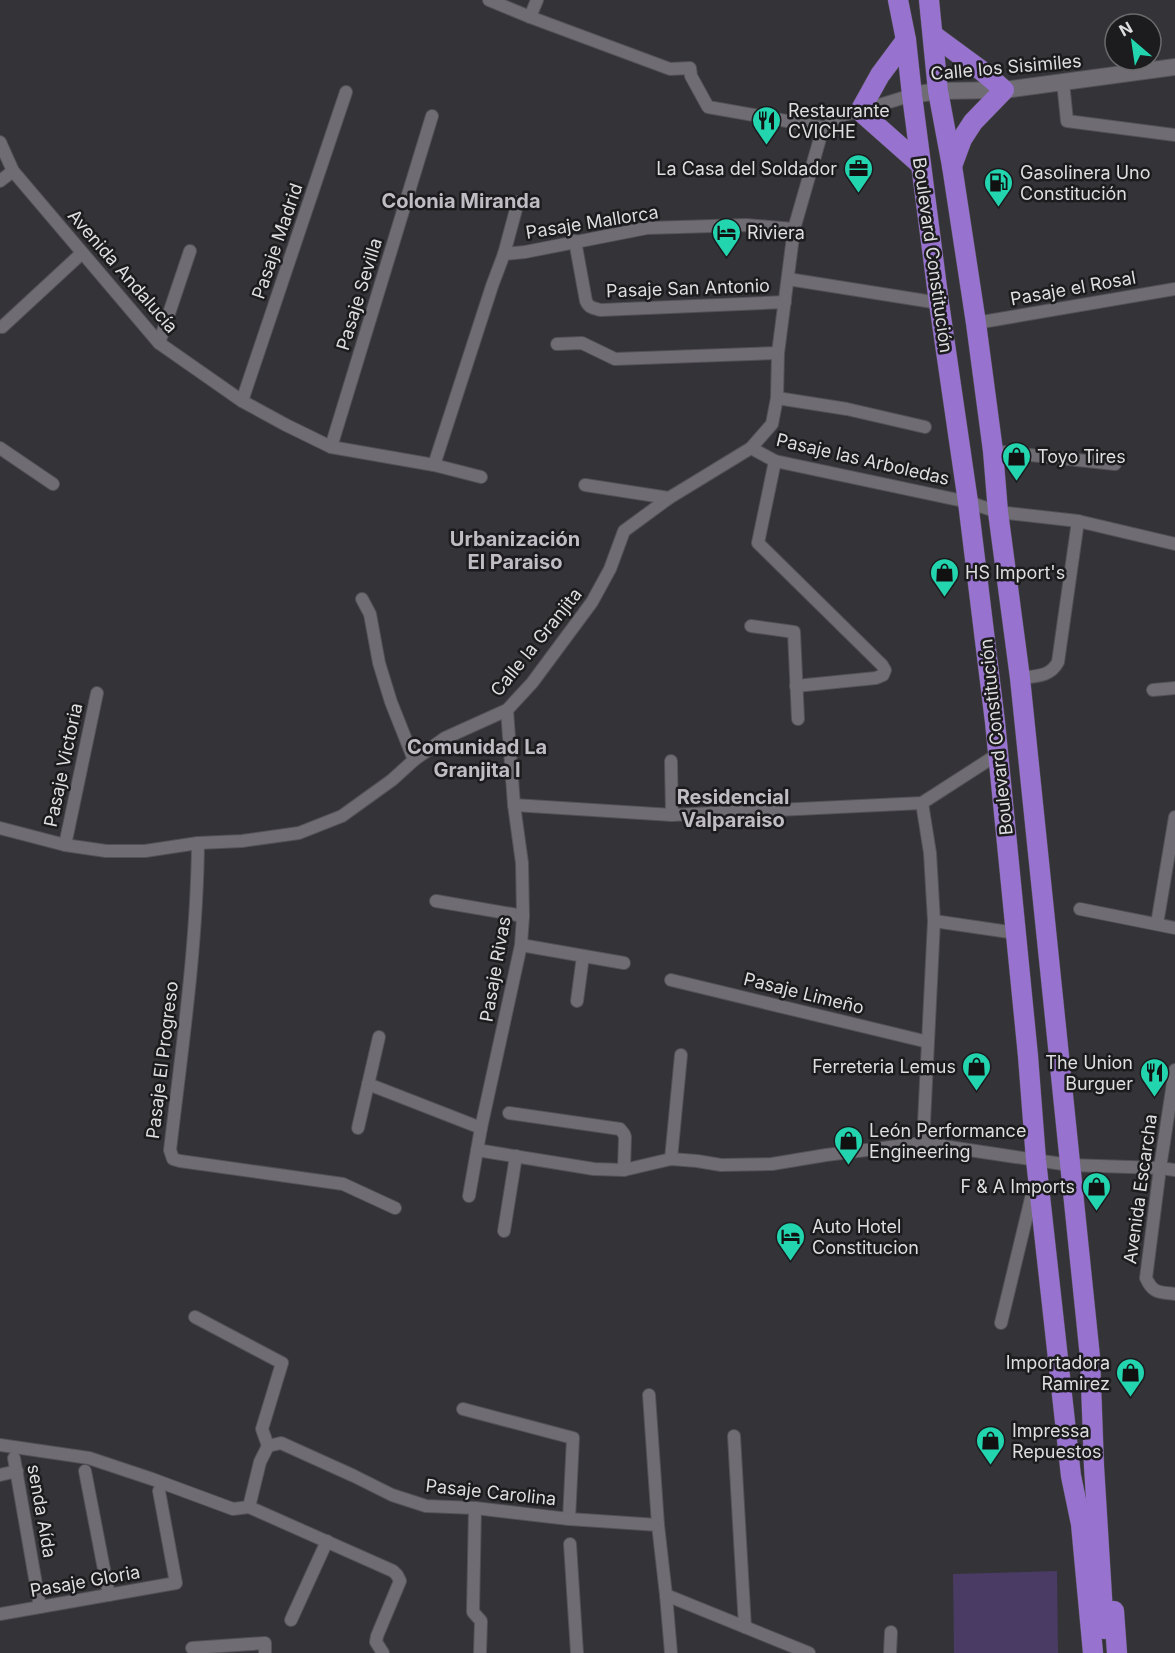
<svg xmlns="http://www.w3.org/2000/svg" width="1175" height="1653" viewBox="0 0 1175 1653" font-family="Inter,sans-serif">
	<rect width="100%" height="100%" fill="#343338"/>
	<polygon fill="#4a3b64" points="1057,1571 1058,1653 954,1653 953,1574"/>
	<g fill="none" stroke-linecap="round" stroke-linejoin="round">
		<defs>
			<g id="minor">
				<polyline points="489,0 530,17 670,69 690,68 691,76 708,107 826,128"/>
				<polyline points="530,17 537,0"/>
				<polyline points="1063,82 1067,121 1175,135"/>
				<polyline points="0,142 13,171 159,343 242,401 286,425 331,447 434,465 481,477"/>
				<polyline points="0,181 13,171"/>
				<path d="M575 241 586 301C589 308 593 308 601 310L785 302"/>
				<polyline points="504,254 518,202"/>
				<polyline points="788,279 939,303"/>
				<polyline points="976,323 1175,289"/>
				<polyline points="2,327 82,253"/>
				<polyline points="159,343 190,251"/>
				<polyline points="557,344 582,343 615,359 778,353"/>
				<polyline points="777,398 847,409 925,427"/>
				<polyline points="242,401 346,92"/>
				<polyline points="331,447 432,116"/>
				<polyline points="0,448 53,484"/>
				<polyline points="751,448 775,461 968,502 998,512 1078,521 1175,544"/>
				<polyline points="993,451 1115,464"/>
				<polyline points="775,461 758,543 882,665 885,670 883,675 876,678 796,686"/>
				<polyline points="434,465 492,286 504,254 525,252 647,228 746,225 794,229"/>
				<polyline points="585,485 669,498"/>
				<polyline points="362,599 370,614 379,663 391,702 414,760"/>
				<polyline points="751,626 794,632 798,719"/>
				<path d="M1020 678C1036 676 1050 677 1058 662L1078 521"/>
				<polyline points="1153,690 1175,688"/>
				<polyline points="671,761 672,815"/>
				<polyline points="922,803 930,853 934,921 923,1143"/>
				<polyline points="514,805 672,815 922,803 998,754"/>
				<polyline points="0,828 65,845 106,851 145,851 198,843 242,841 299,833 342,816 392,780 414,760 445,738 507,710 532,683 592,602 610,569 624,531 669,498 751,448 772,424 777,398 778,353 794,229 821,135 826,128 836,117 860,111 912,95"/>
				<path d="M198 843C197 946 182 1048 170 1150L173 1159 180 1161 343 1184 395 1208"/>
				<polyline points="65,845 97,693"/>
				<polyline points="436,901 523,916"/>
				<polyline points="1080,909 1175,928"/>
				<polyline points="934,921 1016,933"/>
				<polyline points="1157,924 1175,817"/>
				<polyline points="521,945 624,963"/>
				<polyline points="671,980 928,1042"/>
				<polyline points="577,1001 583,956"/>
				<path d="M1175 1070 1160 1168 1146 1278C1153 1294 1160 1292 1175 1294"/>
				<polyline points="368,1084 481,1128"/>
				<polyline points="509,1113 620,1129 624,1134 625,1137 624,1170"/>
				<polyline points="358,1128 379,1037"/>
				<polyline points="477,1150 594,1169 624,1170 671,1159 697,1161 721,1165 772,1164 826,1155 923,1143 1069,1165 1160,1168 1175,1170"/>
				<polyline points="671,1159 681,1055"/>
				<polyline points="469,1196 481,1128 521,945 523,916 522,863 514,805 507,710"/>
				<polyline points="504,1231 516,1156"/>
				<polyline points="195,1317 282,1363 262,1429 268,1446"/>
				<polyline points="1001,1323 1034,1186"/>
				<polyline points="649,1395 658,1525"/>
				<polyline points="463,1409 573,1438 569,1519"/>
				<polyline points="734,1436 745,1627"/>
				<polyline points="0,1445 89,1458 152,1479 233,1509 249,1507 393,1571 397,1575 400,1581 377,1636 376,1642 383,1653"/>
				<polyline points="14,1458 40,1607"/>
				<polyline points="85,1471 109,1595"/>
				<polyline points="0,1475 17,1471"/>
				<polyline points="249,1507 260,1462 268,1446 281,1443 354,1476 392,1495 426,1506 475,1508 569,1519 658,1525 666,1595 671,1653"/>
				<polyline points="475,1508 473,1612 481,1621 480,1653"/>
				<polyline points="570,1544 577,1653"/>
				<polyline points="666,1595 809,1653"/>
				<polyline points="0,1614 176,1583 159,1491"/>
				<polyline points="291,1620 327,1541"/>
				<polyline points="192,1648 265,1643 265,1653"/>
				<polyline points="890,1653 891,1632"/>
			</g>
			<polyline id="secondary" points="912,95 938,91 1004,90 1175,67"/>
			<g id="trunk">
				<polyline points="898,0 906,40 912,95 939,303 968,502 995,722 1028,1056 1036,1160 1071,1476 1081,1524 1093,1653"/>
				<polyline points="929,0 938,91 952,166 976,323 993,451 998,512 1020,678 1090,1357 1094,1466 1104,1629"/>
				<polyline points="933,35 982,71 1004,90 973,122 962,139 952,166"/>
				<polyline points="906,40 880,75 860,111 921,165"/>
				<polyline points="1114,1611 1117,1653"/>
			</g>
		</defs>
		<use href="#minor" stroke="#525155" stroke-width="14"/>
		<use href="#secondary" stroke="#525155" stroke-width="18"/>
		<use href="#trunk" stroke="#525155" stroke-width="21"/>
		<use href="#minor" stroke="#6f6d73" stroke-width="12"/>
		<use href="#secondary" stroke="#6f6d73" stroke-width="16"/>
		<use href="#trunk" stroke="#9772ce" stroke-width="20"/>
	</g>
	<defs>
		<symbol id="restaurant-pin" viewBox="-11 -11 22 30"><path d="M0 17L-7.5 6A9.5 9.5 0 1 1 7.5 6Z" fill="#22d5af" stroke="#1c1b1d"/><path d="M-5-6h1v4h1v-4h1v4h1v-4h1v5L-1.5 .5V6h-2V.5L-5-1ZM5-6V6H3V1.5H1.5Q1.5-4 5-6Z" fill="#111"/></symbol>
		<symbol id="office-pin" viewBox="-11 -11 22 30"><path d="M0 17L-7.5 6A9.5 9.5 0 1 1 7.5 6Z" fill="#22d5af" stroke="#1c1b1d"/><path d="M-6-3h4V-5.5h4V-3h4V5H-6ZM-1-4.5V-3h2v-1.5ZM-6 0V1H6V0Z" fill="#111"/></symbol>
		<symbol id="fuel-pin" viewBox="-11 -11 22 30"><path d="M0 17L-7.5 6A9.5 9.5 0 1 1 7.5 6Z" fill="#22d5af" stroke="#1c1b1d"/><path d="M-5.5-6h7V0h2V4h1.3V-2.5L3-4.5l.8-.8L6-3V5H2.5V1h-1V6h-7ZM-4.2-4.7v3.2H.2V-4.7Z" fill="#111"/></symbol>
		<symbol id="hotel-pin" viewBox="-11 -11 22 30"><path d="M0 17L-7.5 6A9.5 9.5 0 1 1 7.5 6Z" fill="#22d5af" stroke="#1c1b1d"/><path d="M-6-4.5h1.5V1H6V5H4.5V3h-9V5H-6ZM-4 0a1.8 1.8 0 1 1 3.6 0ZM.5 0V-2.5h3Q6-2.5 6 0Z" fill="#111"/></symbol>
		<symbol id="shop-pin" viewBox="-11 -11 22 30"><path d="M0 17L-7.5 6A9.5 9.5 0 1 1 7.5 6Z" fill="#22d5af" stroke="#1c1b1d"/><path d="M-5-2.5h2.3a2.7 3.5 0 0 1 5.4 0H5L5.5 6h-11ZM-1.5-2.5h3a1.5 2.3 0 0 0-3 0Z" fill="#111"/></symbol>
	</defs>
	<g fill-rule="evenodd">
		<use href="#restaurant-pin" x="750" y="104" width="33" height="45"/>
		<use href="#office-pin" x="842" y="152" width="33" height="45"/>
		<use href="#fuel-pin" x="982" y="166" width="33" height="45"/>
		<use href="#hotel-pin" x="710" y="216" width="33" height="45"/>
		<use href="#shop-pin" x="1000" y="440" width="33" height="45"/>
		<use href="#shop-pin" x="928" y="556" width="33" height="45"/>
		<use href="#shop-pin" x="960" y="1050" width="33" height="45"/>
		<use href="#restaurant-pin" x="1138" y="1056" width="33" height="45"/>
		<use href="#shop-pin" x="832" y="1124" width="33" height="45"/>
		<use href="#shop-pin" x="1080" y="1170" width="33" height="45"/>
		<use href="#hotel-pin" x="774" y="1220" width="33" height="45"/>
		<use href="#shop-pin" x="1114" y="1356" width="33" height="45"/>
		<use href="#shop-pin" x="974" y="1424" width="33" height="45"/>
	</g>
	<g text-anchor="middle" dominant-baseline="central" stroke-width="5" stroke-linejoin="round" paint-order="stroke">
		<g font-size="18" fill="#dedde0" stroke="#1c1b1d">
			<text transform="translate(1006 67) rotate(-5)">Calle los Sisimiles</text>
			<text transform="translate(592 222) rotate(-9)">Pasaje Mallorca</text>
			<text transform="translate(277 241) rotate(-71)">Pasaje Madrid</text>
			<text transform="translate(933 255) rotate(82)">Boulevard Constitución</text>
			<text transform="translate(123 271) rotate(49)">Avenida Andalucía</text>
			<text transform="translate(688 288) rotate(-2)">Pasaje San Antonio</text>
			<text transform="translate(1073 288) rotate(-10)">Pasaje el Rosal</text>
			<text transform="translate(359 294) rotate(-73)">Pasaje Sevilla</text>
			<text transform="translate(863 459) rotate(13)">Pasaje las Arboledas</text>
			<text transform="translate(536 642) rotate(-51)">Calle la Granjita</text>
			<text transform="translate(996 737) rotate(-96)">Boulevard Constitución</text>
			<text transform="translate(63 765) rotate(-78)">Pasaje Victoria</text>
			<text transform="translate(495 969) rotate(-80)">Pasaje Rivas</text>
			<text transform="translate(804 993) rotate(14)">Pasaje Limeño</text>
			<text transform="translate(162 1060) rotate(-83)">Pasaje El Progreso</text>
			<text transform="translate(1140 1189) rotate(-82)">Avenida Escarcha</text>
			<text transform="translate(491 1492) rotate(6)">Pasaje Carolina</text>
			<text transform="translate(42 1511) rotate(80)">senda Aída</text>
			<text transform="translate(85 1581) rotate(-10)">Pasaje Gloria</text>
		</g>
		<g font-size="18" fill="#dedde0" stroke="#1c1b1d" text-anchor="start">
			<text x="788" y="110">Restaurante<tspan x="788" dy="21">CVICHE</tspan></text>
			<text x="837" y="168" text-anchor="end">La Casa del Soldador</text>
			<text x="1020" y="172">Gasolinera Uno<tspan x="1020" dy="21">Constitución</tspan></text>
			<text x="747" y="232">Riviera</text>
			<text x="1037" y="456">Toyo Tires</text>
			<text x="965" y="572">HS Import's</text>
			<text x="1133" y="1062" text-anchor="end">The Union<tspan x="1133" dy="21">Burguer</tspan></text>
			<text x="956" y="1066" text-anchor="end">Ferreteria Lemus</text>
			<text x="869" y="1130">León Performance<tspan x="869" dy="21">Engineering</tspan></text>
			<text x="1075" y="1186" text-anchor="end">F &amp; A Imports</text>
			<text x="812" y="1226">Auto Hotel<tspan x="812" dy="21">Constitucion</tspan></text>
			<text x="1110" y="1362" text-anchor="end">Importadora<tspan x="1110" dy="21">Ramirez</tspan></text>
			<text x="1012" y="1430">Impressa<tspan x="1012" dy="21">Repuestos</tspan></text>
		</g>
		<g font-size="20" font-weight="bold" fill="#bfbcc3" stroke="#1c1b1d">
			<text x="461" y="201">Colonia Miranda</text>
			<text x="515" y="539">Urbanización<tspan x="515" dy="23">El Paraiso</tspan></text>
			<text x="477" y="747">Comunidad La<tspan x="477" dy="23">Granjita I</tspan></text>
			<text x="733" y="797">Residencial<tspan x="733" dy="23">Valparaiso</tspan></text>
		</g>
	</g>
	<g transform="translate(1133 42) rotate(331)"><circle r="28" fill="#1c1b1d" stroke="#6a696b" stroke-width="1.5"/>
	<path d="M0-4.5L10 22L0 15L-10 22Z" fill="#22d5af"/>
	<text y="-9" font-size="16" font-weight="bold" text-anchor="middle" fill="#dedde0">N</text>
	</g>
</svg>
